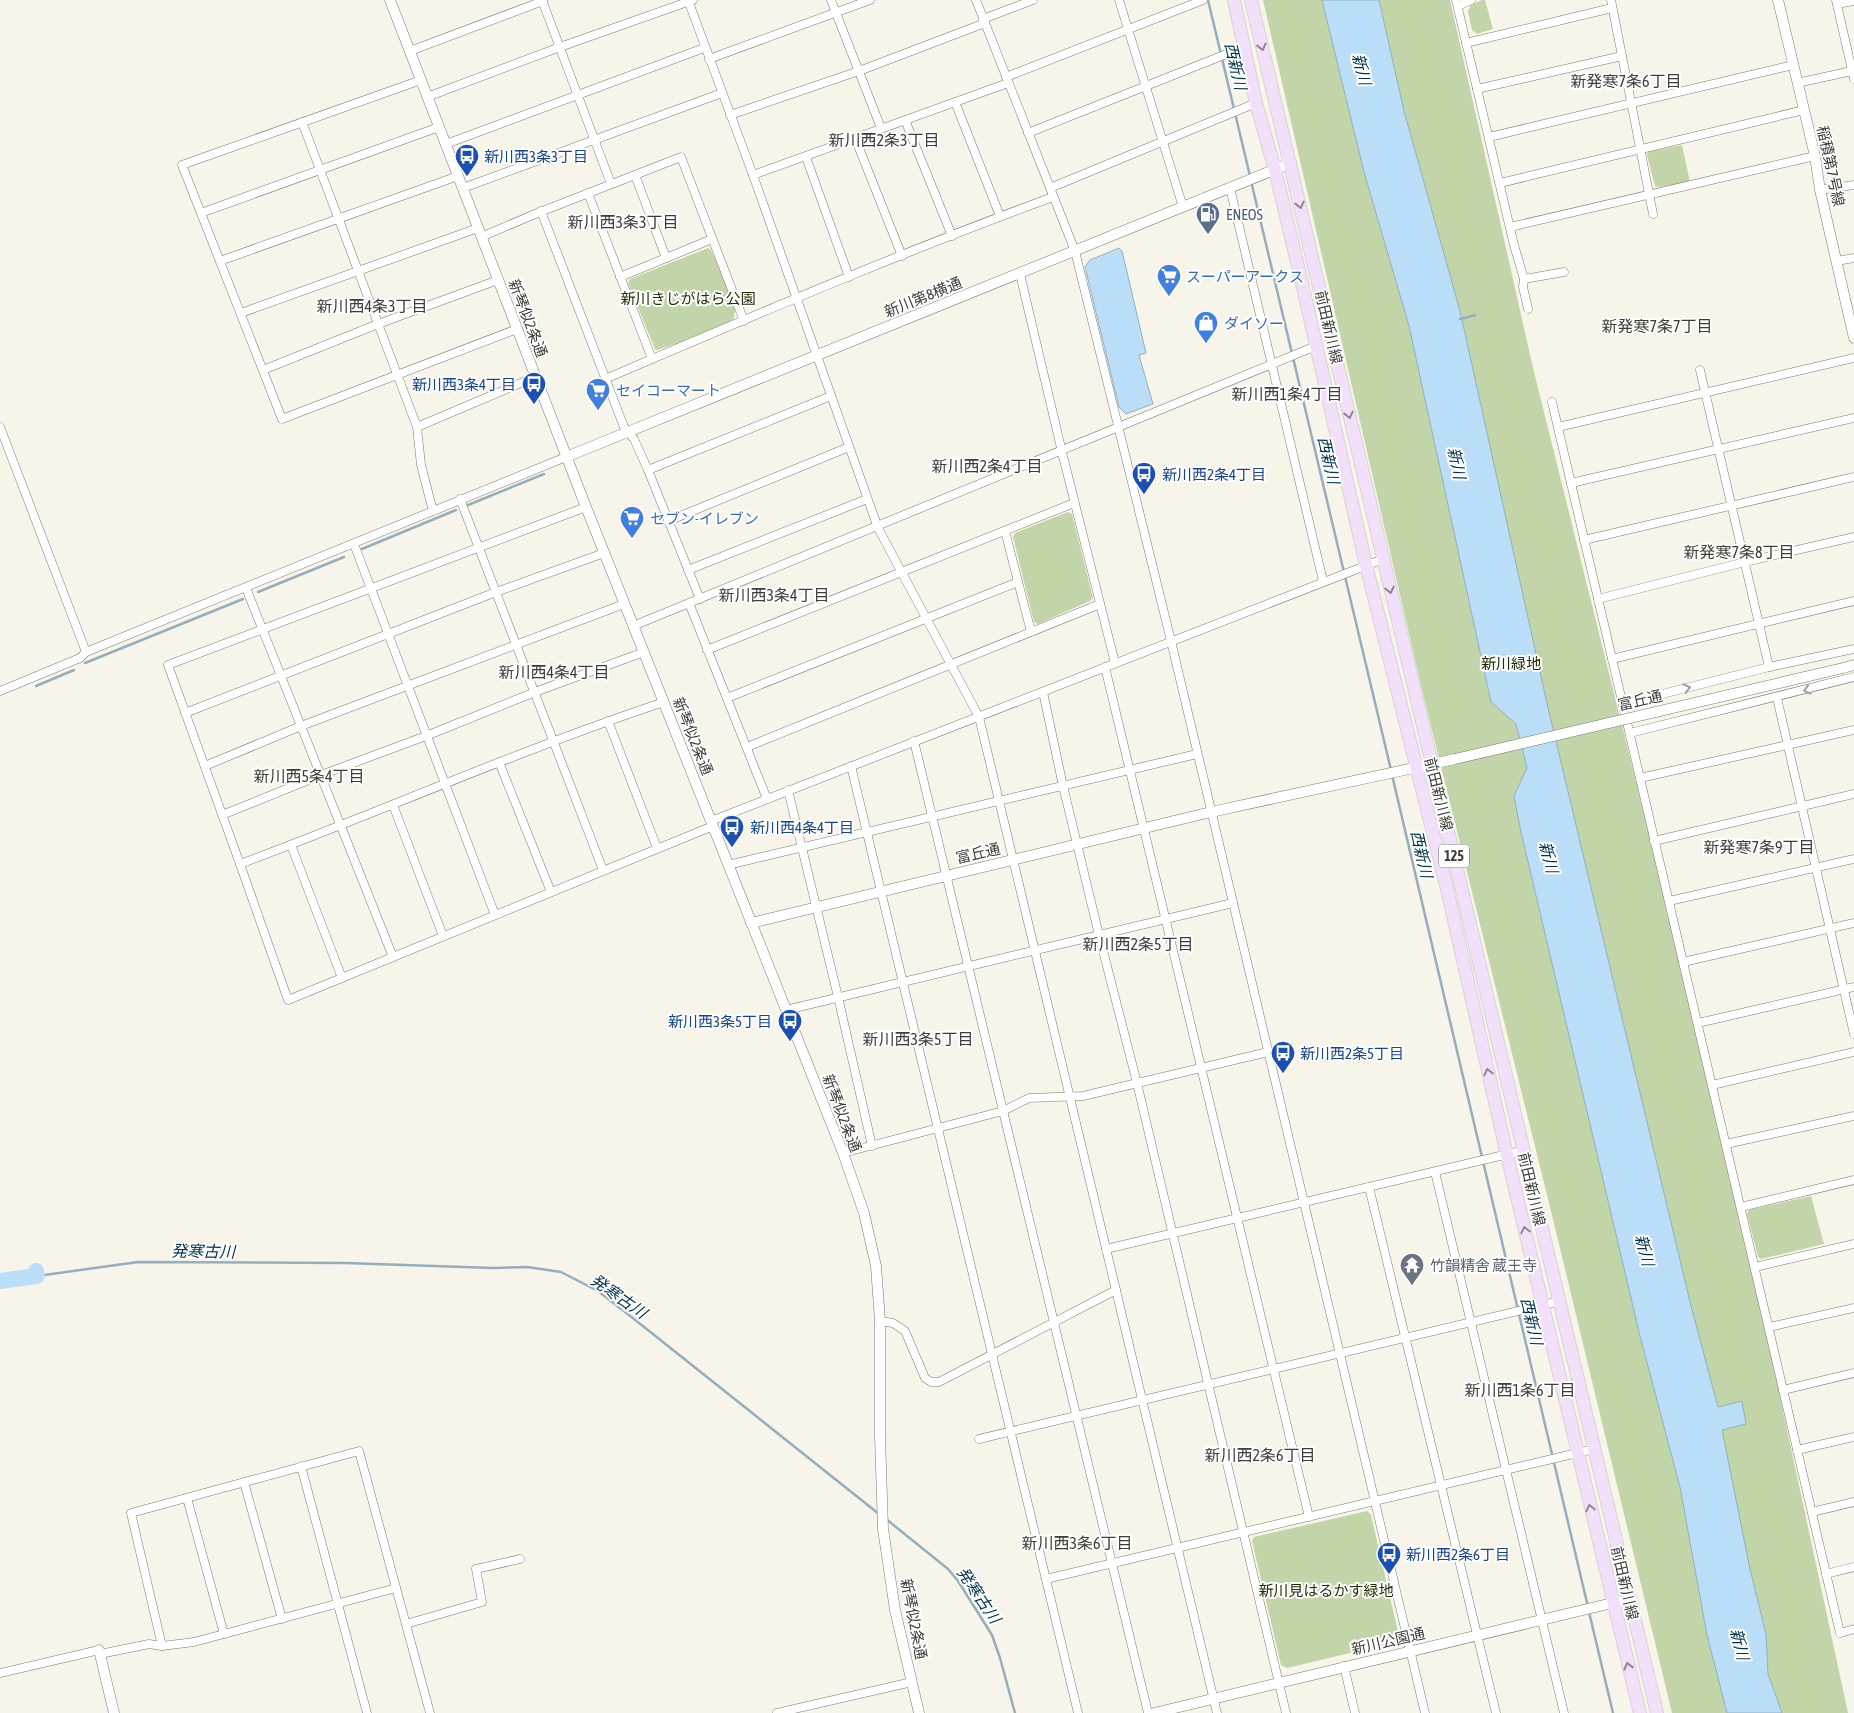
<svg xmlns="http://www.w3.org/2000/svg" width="1854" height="1713" viewBox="0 0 1854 1713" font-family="'Asap Condensed','Noto Sans JP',sans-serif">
	<rect width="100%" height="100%" fill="#f7f4ea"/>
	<g fill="#c2d5a8">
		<polygon points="1263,0 1450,0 1533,368 1653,850 1774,1369 1848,1713 1672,1713 1551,1211 1421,686"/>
		<polygon points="1482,0 1485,0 1493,29 1477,34 1472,30 1468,11 1471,5"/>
		<polygon points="1682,145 1690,182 1658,187 1655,186 1647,155 1648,152"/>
		<polygon points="708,248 711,250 736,302 734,318 725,328 657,350 655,349 628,283 630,279"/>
		<polygon points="1068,512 1072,514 1093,598 1090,601 1038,624 1034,622 1013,537 1015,533"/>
		<polygon points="1811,1196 1824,1244 1761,1259 1758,1257 1747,1214 1749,1210"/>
		<polygon points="1367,1511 1371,1515 1399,1636 1396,1642 1287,1668 1281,1665 1252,1541 1254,1537"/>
	</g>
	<g fill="#badef7" stroke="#95aebe">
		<polygon points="1322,0 1379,0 1404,111 1460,311 1548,708 1691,1306 1718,1407 1742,1401 1746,1424 1722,1430 1750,1569 1766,1634 1768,1674 1782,1713 1727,1713 1707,1635 1680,1487 1640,1336 1521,832 1514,796 1527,768 1516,724 1491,702 1409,326 1364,172"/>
		<polygon points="1119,248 1122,251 1146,353 1139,355 1153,404 1126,414 1119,407 1085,267 1090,260"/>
	</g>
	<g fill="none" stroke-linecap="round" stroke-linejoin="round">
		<g stroke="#95aebe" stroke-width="2.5">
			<polyline points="1208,0 1250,176"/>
			<polyline points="1251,181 1391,770"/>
			<polyline points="1460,319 1475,315"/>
			<polyline points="468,505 544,474"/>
			<polyline points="362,549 456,510"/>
			<polyline points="258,592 344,557"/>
			<polyline points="85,663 243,599"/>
			<polyline points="36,686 74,670"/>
			<polyline points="1392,775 1588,1607"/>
			<polyline points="37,1276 138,1262 345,1263 493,1268 527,1267 561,1272 598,1291 629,1315 879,1514"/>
			<polyline points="886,1519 948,1569 958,1581 992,1635 1000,1658 1015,1713"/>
			<polyline points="1589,1612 1613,1713"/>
		</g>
		<polyline stroke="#badef7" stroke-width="16" points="0,1281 37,1276 36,1271"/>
		<defs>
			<g id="minor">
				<polyline points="542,0 611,184"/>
				<polyline points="688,0 753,175 878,528 979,717 1217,1713"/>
				<polyline points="831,0 881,128"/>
				<polyline points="976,0 1075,251 1171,641 1425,1713"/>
				<polyline points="1119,0 1183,207"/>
				<polyline points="1456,0 1514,245 1524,279 1564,272"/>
				<polyline points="1611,0 1653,214"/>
				<polyline points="1836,0 1854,79"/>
				<polyline points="1837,4 1854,1"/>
				<polyline points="1458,6 1471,0"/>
				<polyline points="983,19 1033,0"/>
				<polyline points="1466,43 1612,8"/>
				<polyline points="410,51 543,1"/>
				<polyline points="709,59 870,0"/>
				<polyline points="1006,77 1203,0"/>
				<polyline points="421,80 182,165 282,419 517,329"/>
				<polyline points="1797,83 1852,71"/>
				<polyline points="1477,89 1622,56"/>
				<polyline points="427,97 560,47 693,0"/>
				<polyline points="955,102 1000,216"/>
				<polyline points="730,115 859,71 985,23"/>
				<polyline points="905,120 952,236"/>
				<polyline points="302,122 417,427 421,465 433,511"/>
				<polyline points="1028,133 1244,47"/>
				<polyline points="1489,137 1793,65"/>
				<polyline points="855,138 902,256"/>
				<polyline points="446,144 704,48"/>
				<polyline points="806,157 849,277"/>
				<polyline points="635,175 666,258"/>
				<polyline points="753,175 1008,83"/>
				<polyline points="1500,183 1804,110"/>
				<polyline points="463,188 722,93"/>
				<polyline points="1050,188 1256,103"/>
				<polyline points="1230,188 1323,581"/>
				<polyline points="1820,190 1854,185"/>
				<polyline points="588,193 652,359"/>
				<polyline points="541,211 624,427 634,439 648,470 700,599"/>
				<polyline points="201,213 439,127"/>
				<polyline points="1510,227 1815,156"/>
				<polyline points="481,237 535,214 681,157 744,321"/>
				<polyline points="220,261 458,176"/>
				<polyline points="1837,261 1854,258"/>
				<polyline points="1020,274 1062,452 1115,663"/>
				<polyline points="620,277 712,239"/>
				<polyline points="1524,279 1523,287 1528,309"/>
				<polyline points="241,313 478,228"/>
				<polyline points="263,370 378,324 498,280"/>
				<polyline points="1700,370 1769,667"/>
				<path d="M605 379C753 316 902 252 1053 197"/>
				<polyline points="1552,402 1840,1633 1854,1629"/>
				<polyline points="0,427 86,652"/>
				<polyline points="417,427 535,377"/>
				<polyline points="1558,427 1854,358"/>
				<polyline points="648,470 831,396"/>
				<polyline points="1571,483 1854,418"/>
				<polyline points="460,499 603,870"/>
				<polyline points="586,507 168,665 240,864 288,1000 713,826"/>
				<polyline points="668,521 849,447"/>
				<polyline points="1005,531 1031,632"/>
				<polyline points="1584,540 1854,477"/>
				<polyline points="354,544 495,915"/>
				<polyline points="688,570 867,499"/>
				<polyline points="246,588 393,957"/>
				<polyline points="1598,599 1745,562 1854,537"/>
				<polyline points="689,603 767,799"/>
				<polyline points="633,626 1316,346"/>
				<polyline points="707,650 1074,503"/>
				<polyline points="1612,659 1854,601"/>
				<polyline points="1105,667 1309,1517"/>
				<polyline points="0,691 80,658 86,652 566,457"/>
				<polyline points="1043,692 1063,786 1099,935 1137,1083 1286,1713"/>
				<polyline points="727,698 1018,582"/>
				<polyline points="1777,698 1854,1034"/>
				<polyline points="1623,704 1769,667 1854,649"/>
				<polyline points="185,713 496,592 604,553"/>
				<polyline points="608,721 657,848"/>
				<polyline points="1630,733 1854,677"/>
				<polyline points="914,741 1148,1713"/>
				<polyline points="747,747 1100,604"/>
				<polyline points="499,762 551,892"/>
				<polyline points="205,766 301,726 624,604"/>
				<polyline points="851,766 1078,1713"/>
				<polyline points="1640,778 1854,730"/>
				<polyline points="788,790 838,997 872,1146"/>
				<polyline points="393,805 443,936"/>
				<polyline points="222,815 321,775 426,736 535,692 644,652"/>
				<polyline points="711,821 1383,559"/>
				<polyline points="1654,841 1854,794"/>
				<polyline points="291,845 342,978"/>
				<path d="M240 864C382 811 520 750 664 702"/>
				<polyline points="728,865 1197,754"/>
				<polyline points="1669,901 1854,859"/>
				<polyline points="1683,962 1854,923"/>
				<polyline points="786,1010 1233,903"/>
				<polyline points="1698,1023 1854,987"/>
				<polyline points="1712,1085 1854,1052"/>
				<polyline points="1726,1144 1854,1116"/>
				<polyline points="843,1153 1003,1111 1029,1098 1083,1096 1268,1052"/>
				<polyline points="1435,1172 1564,1713"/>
				<polyline points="1369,1187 1496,1713"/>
				<polyline points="1741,1207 1854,1180"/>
				<polyline points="1106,1249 1525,1150"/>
				<polyline points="1755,1267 1854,1244"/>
				<polyline points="880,1321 893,1323 905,1331 925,1378 931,1382 939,1382 1116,1290"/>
				<polyline points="1769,1327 1854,1308"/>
				<polyline points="1783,1390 1854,1373"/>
				<polyline points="979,1439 1560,1301"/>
				<polyline points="1797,1450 1854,1437"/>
				<polyline points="301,1466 367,1713"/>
				<polyline points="244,1482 282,1619"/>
				<polyline points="187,1498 224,1634"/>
				<polyline points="1812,1512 1854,1502"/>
				<polyline points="1826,1574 1854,1567"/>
				<polyline points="1046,1579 1594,1449"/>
				<polyline points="406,1624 482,1602 476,1569 520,1559"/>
				<polyline points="162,1646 131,1513 359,1451 430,1713"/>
				<polyline points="100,1654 149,1644 162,1646 194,1642 396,1588"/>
				<polyline points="1344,1666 1355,1713"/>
				<polyline points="0,1673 99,1650"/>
				<polyline points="777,1713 912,1682"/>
			</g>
			<g id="tertiary">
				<polyline points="390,0 586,507 843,1153 864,1213 876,1266 880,1321 880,1436 883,1529 895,1610 919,1713"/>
				<polyline points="1778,0 1815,156 1820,190 1854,338"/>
				<polyline points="566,457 1291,163"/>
				<polyline points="1843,668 1854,665"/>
				<polyline points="751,923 1211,812 1455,759"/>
				<polyline points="99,1650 114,1713"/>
				<polyline points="1154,1713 1629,1599"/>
			</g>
			<g id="primary">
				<polyline points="1234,0 1256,103 1275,170 1302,283 1366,565 1447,889 1507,1155 1640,1713"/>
				<polyline points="1251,0 1657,1713"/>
			</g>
		</defs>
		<use href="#minor" stroke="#7b7970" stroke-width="9"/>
		<use href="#tertiary" stroke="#7b7970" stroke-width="11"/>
		<use href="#primary" stroke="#d5d4d3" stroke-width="14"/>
		<use href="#minor" stroke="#fff" stroke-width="8"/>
		<use href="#tertiary" stroke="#fff" stroke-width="10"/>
		<use href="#primary" stroke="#f2dff9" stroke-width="12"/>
		<defs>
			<polyline id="tertiary-bridge" points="1455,759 1843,668"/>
		</defs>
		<use href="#tertiary-bridge" stroke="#7b7970" stroke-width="11" stroke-linecap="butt"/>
		<use href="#tertiary-bridge" stroke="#fff" stroke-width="10"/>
	</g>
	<defs><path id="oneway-chevron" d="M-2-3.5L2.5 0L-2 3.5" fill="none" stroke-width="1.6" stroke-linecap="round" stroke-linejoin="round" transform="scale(1.25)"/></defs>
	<g stroke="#8f868f">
		<use href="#oneway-chevron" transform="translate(1262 47) rotate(76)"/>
		<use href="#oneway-chevron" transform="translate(1300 205) rotate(77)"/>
		<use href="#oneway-chevron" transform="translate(1349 415) rotate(77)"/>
		<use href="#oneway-chevron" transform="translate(1390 590) rotate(77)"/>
		<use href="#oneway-chevron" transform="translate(1488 1072) rotate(-103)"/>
		<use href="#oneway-chevron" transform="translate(1525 1230) rotate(-103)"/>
		<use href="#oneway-chevron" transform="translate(1590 1508) rotate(-103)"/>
		<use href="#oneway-chevron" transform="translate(1628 1666) rotate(-104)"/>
	</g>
	<g stroke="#9e9e9c">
		<use href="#oneway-chevron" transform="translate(1687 688) rotate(-14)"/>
		<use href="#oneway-chevron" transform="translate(1807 690) rotate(165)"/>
	</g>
	<defs>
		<symbol id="bus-pin" viewBox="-11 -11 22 30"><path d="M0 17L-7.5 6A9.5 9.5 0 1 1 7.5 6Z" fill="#1a4fb4" stroke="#fff"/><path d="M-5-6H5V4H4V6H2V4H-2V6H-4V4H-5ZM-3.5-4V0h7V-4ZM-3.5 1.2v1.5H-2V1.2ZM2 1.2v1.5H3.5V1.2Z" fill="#fff"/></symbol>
		<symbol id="fuel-pin" viewBox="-11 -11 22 30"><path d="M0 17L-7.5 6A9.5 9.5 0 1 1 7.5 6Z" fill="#5c6f8a" stroke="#fff"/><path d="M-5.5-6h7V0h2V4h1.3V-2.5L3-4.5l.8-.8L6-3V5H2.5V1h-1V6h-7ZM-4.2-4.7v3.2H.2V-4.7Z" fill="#fff"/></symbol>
		<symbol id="supermarket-pin" viewBox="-11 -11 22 30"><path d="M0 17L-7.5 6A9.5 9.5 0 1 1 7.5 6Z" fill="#3f7fe0" stroke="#fff"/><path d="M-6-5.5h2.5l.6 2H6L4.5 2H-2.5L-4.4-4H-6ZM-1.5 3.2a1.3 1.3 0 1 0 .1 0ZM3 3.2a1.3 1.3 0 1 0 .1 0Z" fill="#fff"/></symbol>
		<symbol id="shop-pin" viewBox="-11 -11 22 30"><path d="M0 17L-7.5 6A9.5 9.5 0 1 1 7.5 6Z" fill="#3f7fe0" stroke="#fff"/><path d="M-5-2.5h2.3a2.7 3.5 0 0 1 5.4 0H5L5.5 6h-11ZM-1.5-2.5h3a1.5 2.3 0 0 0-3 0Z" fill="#fff"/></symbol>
		<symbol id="temple-pin" viewBox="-11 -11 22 30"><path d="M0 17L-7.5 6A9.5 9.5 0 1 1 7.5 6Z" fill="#6b7280" stroke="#fff"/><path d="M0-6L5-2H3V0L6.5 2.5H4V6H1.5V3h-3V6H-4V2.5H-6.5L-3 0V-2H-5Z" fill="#fff"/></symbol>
	</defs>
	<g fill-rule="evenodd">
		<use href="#bus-pin" x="453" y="142" width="28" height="38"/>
		<use href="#fuel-pin" x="1194" y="200" width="28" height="38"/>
		<use href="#supermarket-pin" x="1155" y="262" width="28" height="38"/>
		<use href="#shop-pin" x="1192" y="309" width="28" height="38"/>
		<use href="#bus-pin" x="520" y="370" width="28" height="38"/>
		<use href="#supermarket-pin" x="584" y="376" width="28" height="38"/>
		<use href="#bus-pin" x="1130" y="460" width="28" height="38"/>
		<use href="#supermarket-pin" x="618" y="504" width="28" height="38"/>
		<use href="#bus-pin" x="718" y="813" width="28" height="38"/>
		<use href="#bus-pin" x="776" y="1007" width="28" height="38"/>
		<use href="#bus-pin" x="1269" y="1039" width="28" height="38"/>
		<use href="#temple-pin" x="1398" y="1251" width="28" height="38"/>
		<use href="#bus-pin" x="1375" y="1540" width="28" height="38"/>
	</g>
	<g text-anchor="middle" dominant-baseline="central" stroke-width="4" stroke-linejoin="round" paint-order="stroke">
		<rect fill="#fff" stroke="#787774" stroke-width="1" x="1439" y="844.5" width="30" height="23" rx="4"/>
		<g font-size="14" font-weight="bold" fill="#3e3d39">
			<text x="1454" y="856">125</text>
		</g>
		<g font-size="15" fill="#164399" stroke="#fff" text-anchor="start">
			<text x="484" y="156">新川西3条3丁目</text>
			<text x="516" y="384" text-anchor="end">新川西3条4丁目</text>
			<text x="1162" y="474">新川西2条4丁目</text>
			<text x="750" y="827">新川西4条4丁目</text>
			<text x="772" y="1021" text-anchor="end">新川西3条5丁目</text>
			<text x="1300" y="1053">新川西2条5丁目</text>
			<text x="1406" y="1554">新川西2条6丁目</text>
		</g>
		<g font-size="15" fill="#3e3d39" stroke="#fff">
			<text transform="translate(1831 166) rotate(78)">稲積第7号線</text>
			<text transform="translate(923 297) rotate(-22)">新川第8横通</text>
			<text transform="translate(528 318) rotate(69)">新琴似2条通</text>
			<text transform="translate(1329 327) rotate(77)">前田新川線</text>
			<text transform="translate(1640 700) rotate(-13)">富丘通</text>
			<text transform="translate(693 736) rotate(68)">新琴似2条通</text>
			<text transform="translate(1439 794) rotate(76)">前田新川線</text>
			<text transform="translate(978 853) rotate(-13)">富丘通</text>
			<text transform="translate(842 1113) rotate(69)">新琴似2条通</text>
			<text transform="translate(1532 1189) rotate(77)">前田新川線</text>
			<text transform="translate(1625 1583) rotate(77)">前田新川線</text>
			<text transform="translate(914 1619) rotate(79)">新琴似2条通</text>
			<text transform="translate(1388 1641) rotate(-13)">新川公園通</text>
		</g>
		<g font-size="15" fill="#4e5e75" stroke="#fff" text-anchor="start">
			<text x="1226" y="214">ENEOS</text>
		</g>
		<g font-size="15" fill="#366cbe" stroke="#fff" text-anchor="start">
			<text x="1186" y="276">スーパーアークス</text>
			<text x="1224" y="323">ダイソー</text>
			<text x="616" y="390">セイコーマート</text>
			<text x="650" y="518">セブン-イレブン</text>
		</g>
		<g font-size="15" fill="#223003" stroke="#fff">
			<text x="688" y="298">新川きじがはら公園</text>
			<text x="1511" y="663">新川緑地</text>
			<text x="1326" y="1590">新川見はるかす緑地</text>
		</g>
		<g font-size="15" fill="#5b616d" stroke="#fff" text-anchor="start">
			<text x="1430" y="1265">竹韻精舎 蔵王寺</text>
		</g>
		<g font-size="16" font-style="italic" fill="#003550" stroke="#fff">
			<text transform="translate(1236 66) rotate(77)">西新川</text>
			<text transform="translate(1362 69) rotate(76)">新川</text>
			<text transform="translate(1329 460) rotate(77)">西新川</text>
			<text transform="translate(1457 463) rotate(78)">新川</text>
			<text transform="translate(1422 854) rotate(77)">西新川</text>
			<text transform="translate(1549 857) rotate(76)">新川</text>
			<text transform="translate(1645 1250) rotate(76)">新川</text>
			<text transform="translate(203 1251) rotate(1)">発寒古川</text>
			<text transform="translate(619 1296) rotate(35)">発寒古川</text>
			<text transform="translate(1532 1321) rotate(77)">西新川</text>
			<text transform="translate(979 1595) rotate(56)">発寒古川</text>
			<text transform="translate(1740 1644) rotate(76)">新川</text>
		</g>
		<g font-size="16" fill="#3e3d39" stroke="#fff">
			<text x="1626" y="81">新発寒7条6丁目</text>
			<text x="884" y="140">新川西2条3丁目</text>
			<text x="623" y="222">新川西3条3丁目</text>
			<text x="372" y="306">新川西4条3丁目</text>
			<text x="1657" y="326">新発寒7条7丁目</text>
			<text x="1287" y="394">新川西1条4丁目</text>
			<text x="987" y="466">新川西2条4丁目</text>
			<text x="1739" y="552">新発寒7条8丁目</text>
			<text x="774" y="595">新川西3条4丁目</text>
			<text x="554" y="672">新川西4条4丁目</text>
			<text x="309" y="776">新川西5条4丁目</text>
			<text x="1759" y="847">新発寒7条9丁目</text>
			<text x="1138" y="944">新川西2条5丁目</text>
			<text x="918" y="1039">新川西3条5丁目</text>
			<text x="1520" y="1390">新川西1条6丁目</text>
			<text x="1260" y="1455">新川西2条6丁目</text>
			<text x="1077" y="1543">新川西3条6丁目</text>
		</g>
	</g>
</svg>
